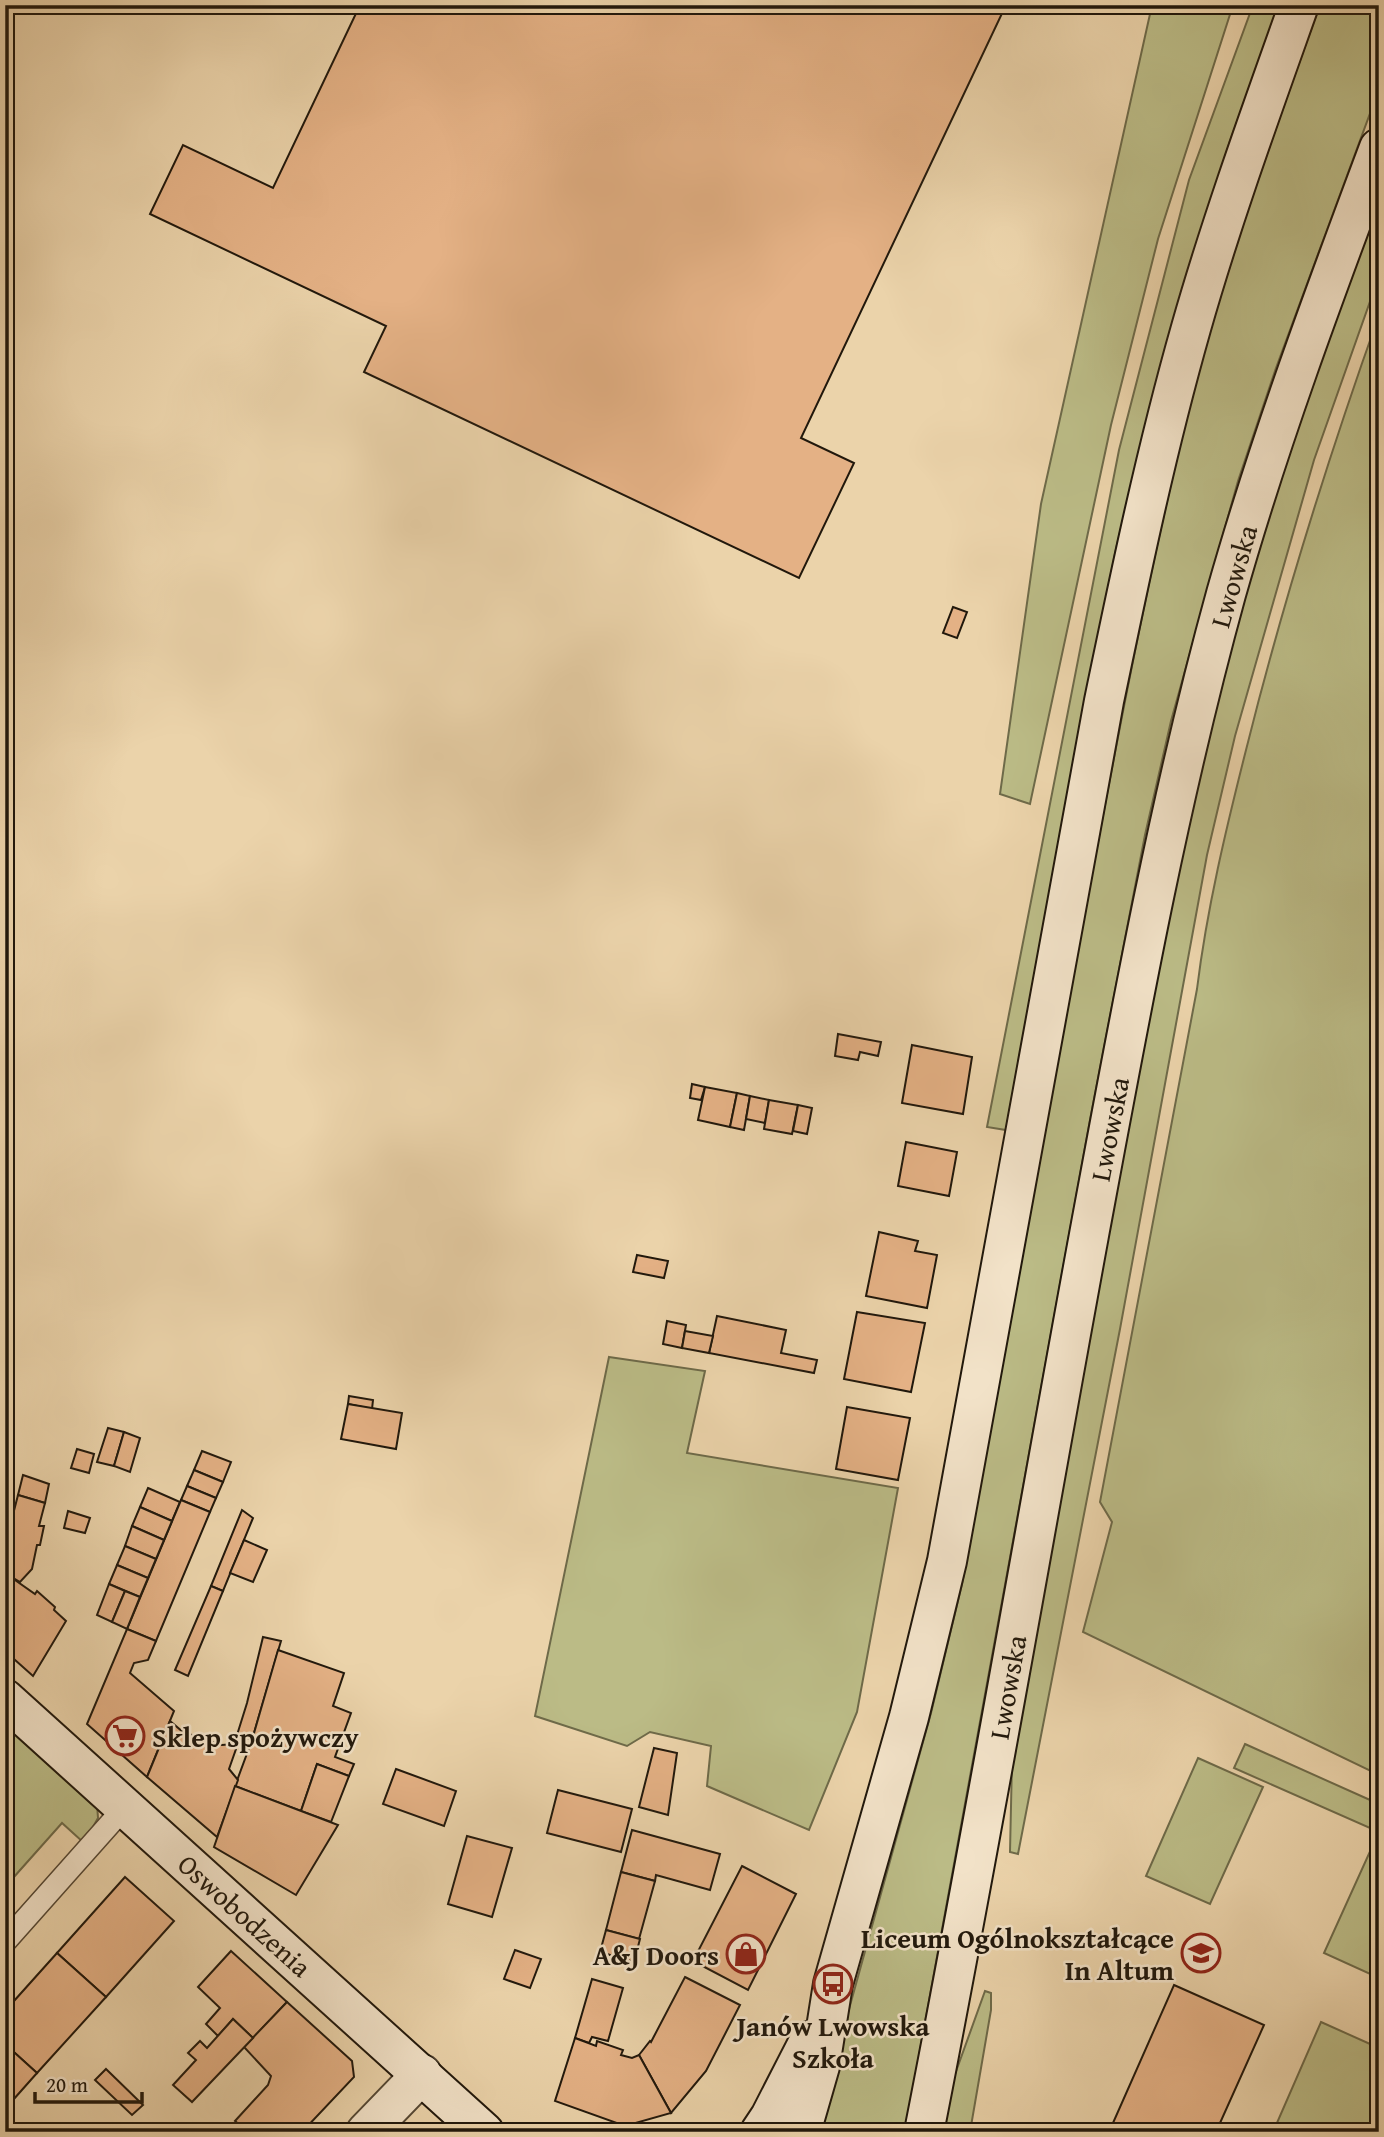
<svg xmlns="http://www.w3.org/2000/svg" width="1384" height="2137" viewBox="0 0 1384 2137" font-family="'Gentium Book Plus',serif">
	<rect width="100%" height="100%" fill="#ebd3aa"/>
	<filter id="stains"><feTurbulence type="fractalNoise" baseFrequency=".00286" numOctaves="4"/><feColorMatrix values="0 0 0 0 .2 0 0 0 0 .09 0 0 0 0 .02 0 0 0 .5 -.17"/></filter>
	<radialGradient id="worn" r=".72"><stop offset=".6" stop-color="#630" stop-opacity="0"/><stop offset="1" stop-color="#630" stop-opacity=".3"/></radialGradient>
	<g fill="#bbbb86" stroke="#6e6a49" stroke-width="2">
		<polygon points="1152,5 1233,5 1158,239 1111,425 1030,804 1000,794 1041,504"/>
		<polygon points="1253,5 1279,5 1230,141 1191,261 1144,431 1116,549 1081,720 1006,1130 987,1127 1119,450 1189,180"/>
		<path d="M1320 5H1379V89L1276 368 1238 481 1171 721 1145 835 1090 1120 905 2132H815L931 1713 962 1584C1004 1360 1044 1135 1085 911 1117 740 1149 569 1191 400 1226 266 1273 135 1320 5Z"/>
		<polygon points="1379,194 1379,276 1314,460 1235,736 1207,855 1120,1329 1018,1854 1010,1852 1012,1761 1170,899 1219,684 1290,439"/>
		<path d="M1379 315V1775L1083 1632 1112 1522 1100 1502 1197 989C1207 908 1226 829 1246 750 1283 602 1328 458 1379 315Z"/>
		<polygon points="609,1357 705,1371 687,1453 898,1488 857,1712 809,1830 707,1786 711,1746 650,1732 627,1746 535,1716"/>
		<polygon points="5,1721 97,1804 98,1818 84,1843 62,1823 5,1887"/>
		<polygon points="1245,1744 1379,1804 1379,1832 1234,1768"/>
		<polygon points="1198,1758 1263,1787 1210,1904 1146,1876"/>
		<polygon points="1372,1847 1379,1850 1379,1978 1324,1953"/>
		<polygon points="985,1991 991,1993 991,2010 970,2132 943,2132 954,2077"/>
		<polygon points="1321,2022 1379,2048 1379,2132 1273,2132"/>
	</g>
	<g fill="#e4b185" stroke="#21180c" stroke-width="2">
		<polygon points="360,5 1006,5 801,438 854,463 799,578 364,372 386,326 150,214 183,145 273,188"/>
		<polygon points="953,607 967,612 957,638 943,633"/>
		<polygon points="838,1034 881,1042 878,1056 860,1052 858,1060 835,1056"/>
		<polygon points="912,1045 972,1057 963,1114 902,1103"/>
		<polygon points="692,1084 705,1087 701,1100 690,1098"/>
		<polygon points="705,1087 737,1093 730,1127 698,1120"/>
		<polygon points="737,1093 750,1096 744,1130 730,1127"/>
		<polygon points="750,1096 769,1100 765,1123 746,1119"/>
		<polygon points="769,1100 798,1105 792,1134 764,1129"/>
		<polygon points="798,1105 812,1108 807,1134 793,1131"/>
		<polygon points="906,1142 957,1152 949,1196 898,1186"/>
		<polygon points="879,1232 918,1241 915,1251 937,1255 927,1308 866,1296"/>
		<polygon points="637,1255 668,1261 664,1278 633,1272"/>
		<polygon points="857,1312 925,1323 911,1392 844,1379"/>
		<polygon points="717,1316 786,1330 781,1353 817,1360 814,1373 709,1353"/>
		<polygon points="667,1321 686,1325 682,1348 663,1344"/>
		<polygon points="685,1331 713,1336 709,1353 682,1348"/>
		<polygon points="349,1396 373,1400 372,1409 348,1404"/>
		<polygon points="348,1404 402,1413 396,1449 341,1439"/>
		<polygon points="847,1407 910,1418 898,1480 836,1469"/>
		<polygon points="108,1428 124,1432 114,1466 97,1462"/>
		<polygon points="124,1432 140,1438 130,1472 114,1466"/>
		<polygon points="77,1449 94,1454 89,1473 71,1468"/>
		<polygon points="202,1451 231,1462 223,1482 194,1470"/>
		<polygon points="194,1470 223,1482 216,1498 187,1486"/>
		<polygon points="23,1475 49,1484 45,1503 18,1495"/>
		<polygon points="187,1486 216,1498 210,1512 181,1500"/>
		<polygon points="148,1488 180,1502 172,1521 140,1507"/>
		<polygon points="18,1495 45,1503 39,1526 44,1526 40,1545 37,1545 32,1569 20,1582 5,1573 5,1546"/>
		<polygon points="181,1500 210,1512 156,1641 127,1629"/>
		<polygon points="140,1507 172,1521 164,1540 132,1526"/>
		<polygon points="242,1510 253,1518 223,1591 211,1586"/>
		<polygon points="68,1511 90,1518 85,1533 64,1528"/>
		<polygon points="132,1526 164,1540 156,1559 125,1546"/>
		<polygon points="244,1540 267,1550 253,1582 230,1573"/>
		<polygon points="125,1546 156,1559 148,1578 117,1565"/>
		<polygon points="117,1565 148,1578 140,1597 109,1584"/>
		<polygon points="5,1573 35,1594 37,1591 55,1607 54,1610 66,1621 33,1676 5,1651"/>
		<polygon points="109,1584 125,1591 112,1622 97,1615"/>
		<polygon points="211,1586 223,1591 188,1676 175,1670"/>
		<polygon points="125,1591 140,1597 127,1629 112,1622"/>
		<polygon points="127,1629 156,1641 148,1660 134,1663 130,1673 174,1711 147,1777 87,1724"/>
		<polygon points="263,1637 281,1641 252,1740 237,1735 247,1703"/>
		<polygon points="278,1650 344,1673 333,1706 351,1713 335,1757 354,1764 349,1776 317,1764 301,1811 235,1786 252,1740"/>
		<polygon points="170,1721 183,1732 222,1745 234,1744 236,1749 229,1769 238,1780 217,1837 147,1777"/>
		<polygon points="654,1748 677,1753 668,1815 639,1807"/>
		<polygon points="317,1764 349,1776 331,1822 301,1811"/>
		<polygon points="396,1769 456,1791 444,1826 383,1804"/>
		<polygon points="235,1786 338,1825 296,1895 214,1847"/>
		<polygon points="558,1790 632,1809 621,1852 547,1833"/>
		<polygon points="632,1830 720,1854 710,1890 656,1875 655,1881 621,1872"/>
		<polygon points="467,1836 512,1848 492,1917 448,1904"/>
		<polygon points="742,1866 796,1894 748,1990 693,1961"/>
		<polygon points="621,1872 655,1881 639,1939 606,1930"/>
		<polygon points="125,1877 174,1921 106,1997 57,1953"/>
		<polygon points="606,1930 640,1939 634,1962 600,1952"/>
		<polygon points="515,1950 541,1959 530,1988 504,1979"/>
		<polygon points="231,1951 287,2002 253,2038 233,2019 218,2036 206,2024 220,2008 198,1987"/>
		<polygon points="57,1953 106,1997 37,2073 5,2044 5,2011"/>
		<polygon points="685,1977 740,2005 706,2071 671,2113 639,2055 650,2041 651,2042"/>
		<polygon points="592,1979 623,1988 608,2041 592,2037 589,2043 575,2038"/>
		<polygon points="1174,1985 1264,2025 1216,2132 1109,2132"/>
		<polygon points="287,2002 352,2061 354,2077 302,2132 248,2132 235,2121 268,2085 271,2076 244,2047"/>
		<polygon points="233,2019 253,2038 192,2102 173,2085 196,2060 188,2053 200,2041 207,2048"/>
		<polygon points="575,2038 596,2046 597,2041 623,2050 621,2055 632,2058 639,2055 671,2113 625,2126 555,2101"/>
		<polygon points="5,2044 37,2073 5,2109"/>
		<polygon points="106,2069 143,2105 132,2115 95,2080"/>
	</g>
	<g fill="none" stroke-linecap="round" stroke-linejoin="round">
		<defs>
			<polyline id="lane" points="5,1942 125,1807"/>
			<polyline id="street" points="366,2132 422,2074"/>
			<g id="secondary">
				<polyline points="5,1699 484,2132"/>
				<polyline points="760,2132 770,2117 809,2041"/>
				<path d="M801 2132 820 2066 833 1984 909 1717 947 1561 1104 701C1130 576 1156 451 1191 328 1222 219 1261 112 1299 5"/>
				<path d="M924 2132C983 1833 1034 1534 1089 1235 1129 1020 1168 804 1226 594 1269 442 1324 295 1379 148"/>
			</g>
		</defs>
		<use href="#lane" stroke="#544734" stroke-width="24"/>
		<use href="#street" stroke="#544734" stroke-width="42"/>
		<use href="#secondary" stroke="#21180c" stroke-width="42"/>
		<use href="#lane" stroke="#f2e2c8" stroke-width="21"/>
		<use href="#street" stroke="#f2e2c8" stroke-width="38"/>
		<use href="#secondary" stroke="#f2e2c8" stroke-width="38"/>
	</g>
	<defs>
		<symbol id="supermarket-ring" viewBox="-11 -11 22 22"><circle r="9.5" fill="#f2e2c8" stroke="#8f2418" stroke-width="1.5"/><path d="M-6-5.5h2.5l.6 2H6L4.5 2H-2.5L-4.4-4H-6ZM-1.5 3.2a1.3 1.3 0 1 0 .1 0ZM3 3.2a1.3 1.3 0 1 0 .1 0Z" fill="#8f2418"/></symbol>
		<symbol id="school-ring" viewBox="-11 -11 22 22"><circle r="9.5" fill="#f2e2c8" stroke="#8f2418" stroke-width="1.5"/><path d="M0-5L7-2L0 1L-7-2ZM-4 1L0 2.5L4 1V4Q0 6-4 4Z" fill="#8f2418"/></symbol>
		<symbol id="shop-ring" viewBox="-11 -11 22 22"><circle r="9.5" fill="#f2e2c8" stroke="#8f2418" stroke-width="1.5"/><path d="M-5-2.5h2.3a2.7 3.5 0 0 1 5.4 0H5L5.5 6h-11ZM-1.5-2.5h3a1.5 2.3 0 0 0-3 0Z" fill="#8f2418"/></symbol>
		<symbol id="bus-ring" viewBox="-11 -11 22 22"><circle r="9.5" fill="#f2e2c8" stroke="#8f2418" stroke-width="1.5"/><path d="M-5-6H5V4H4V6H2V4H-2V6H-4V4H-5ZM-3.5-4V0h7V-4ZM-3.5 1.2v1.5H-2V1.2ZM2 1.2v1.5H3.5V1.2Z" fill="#8f2418"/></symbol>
	</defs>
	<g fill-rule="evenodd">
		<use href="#supermarket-ring" x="103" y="1714" width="44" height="44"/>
		<use href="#school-ring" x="1179" y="1931" width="44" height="44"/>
		<use href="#shop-ring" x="724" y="1932" width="44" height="44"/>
		<use href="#bus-ring" x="811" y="1962" width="44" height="44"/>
	</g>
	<g text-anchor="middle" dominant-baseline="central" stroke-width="5" stroke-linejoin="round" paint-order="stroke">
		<g font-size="28" fill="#21180c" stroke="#f2e2c8">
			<text transform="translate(1233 576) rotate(-74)">Lwowska</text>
			<text transform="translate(1109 1129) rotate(-79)">Lwowska</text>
			<text transform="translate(1007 1687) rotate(-80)">Lwowska</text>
			<text transform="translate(245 1915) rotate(42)">Oswobodzenia</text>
		</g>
		<g font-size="28" font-weight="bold" fill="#21180c" stroke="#f2e2c8" text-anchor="end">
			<text x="152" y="1736" text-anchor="start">Sklep spożywczy</text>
			<text x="1174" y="1937">Liceum Ogólnokształcące<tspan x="1174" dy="32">In Altum</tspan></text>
			<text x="719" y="1954">A&amp;J Doors</text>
			<text x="833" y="2025" text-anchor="middle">Janów Lwowska<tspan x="833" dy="32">Szkoła</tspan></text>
		</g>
	</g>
	<rect width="1384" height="2137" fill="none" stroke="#ebd3aa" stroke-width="28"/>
	<rect x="7" y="7" width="1370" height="2123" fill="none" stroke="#21180c" stroke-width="3.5"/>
	<rect x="14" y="14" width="1356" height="2109" fill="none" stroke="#21180c" stroke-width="2"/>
	<path d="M35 2092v10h107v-10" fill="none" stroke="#21180c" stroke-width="3.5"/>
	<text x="46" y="2092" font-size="21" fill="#21180c" stroke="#f2e2c8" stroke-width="5" paint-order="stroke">20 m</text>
	<rect width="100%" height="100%" filter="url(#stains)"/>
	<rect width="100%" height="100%" fill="url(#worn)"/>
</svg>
